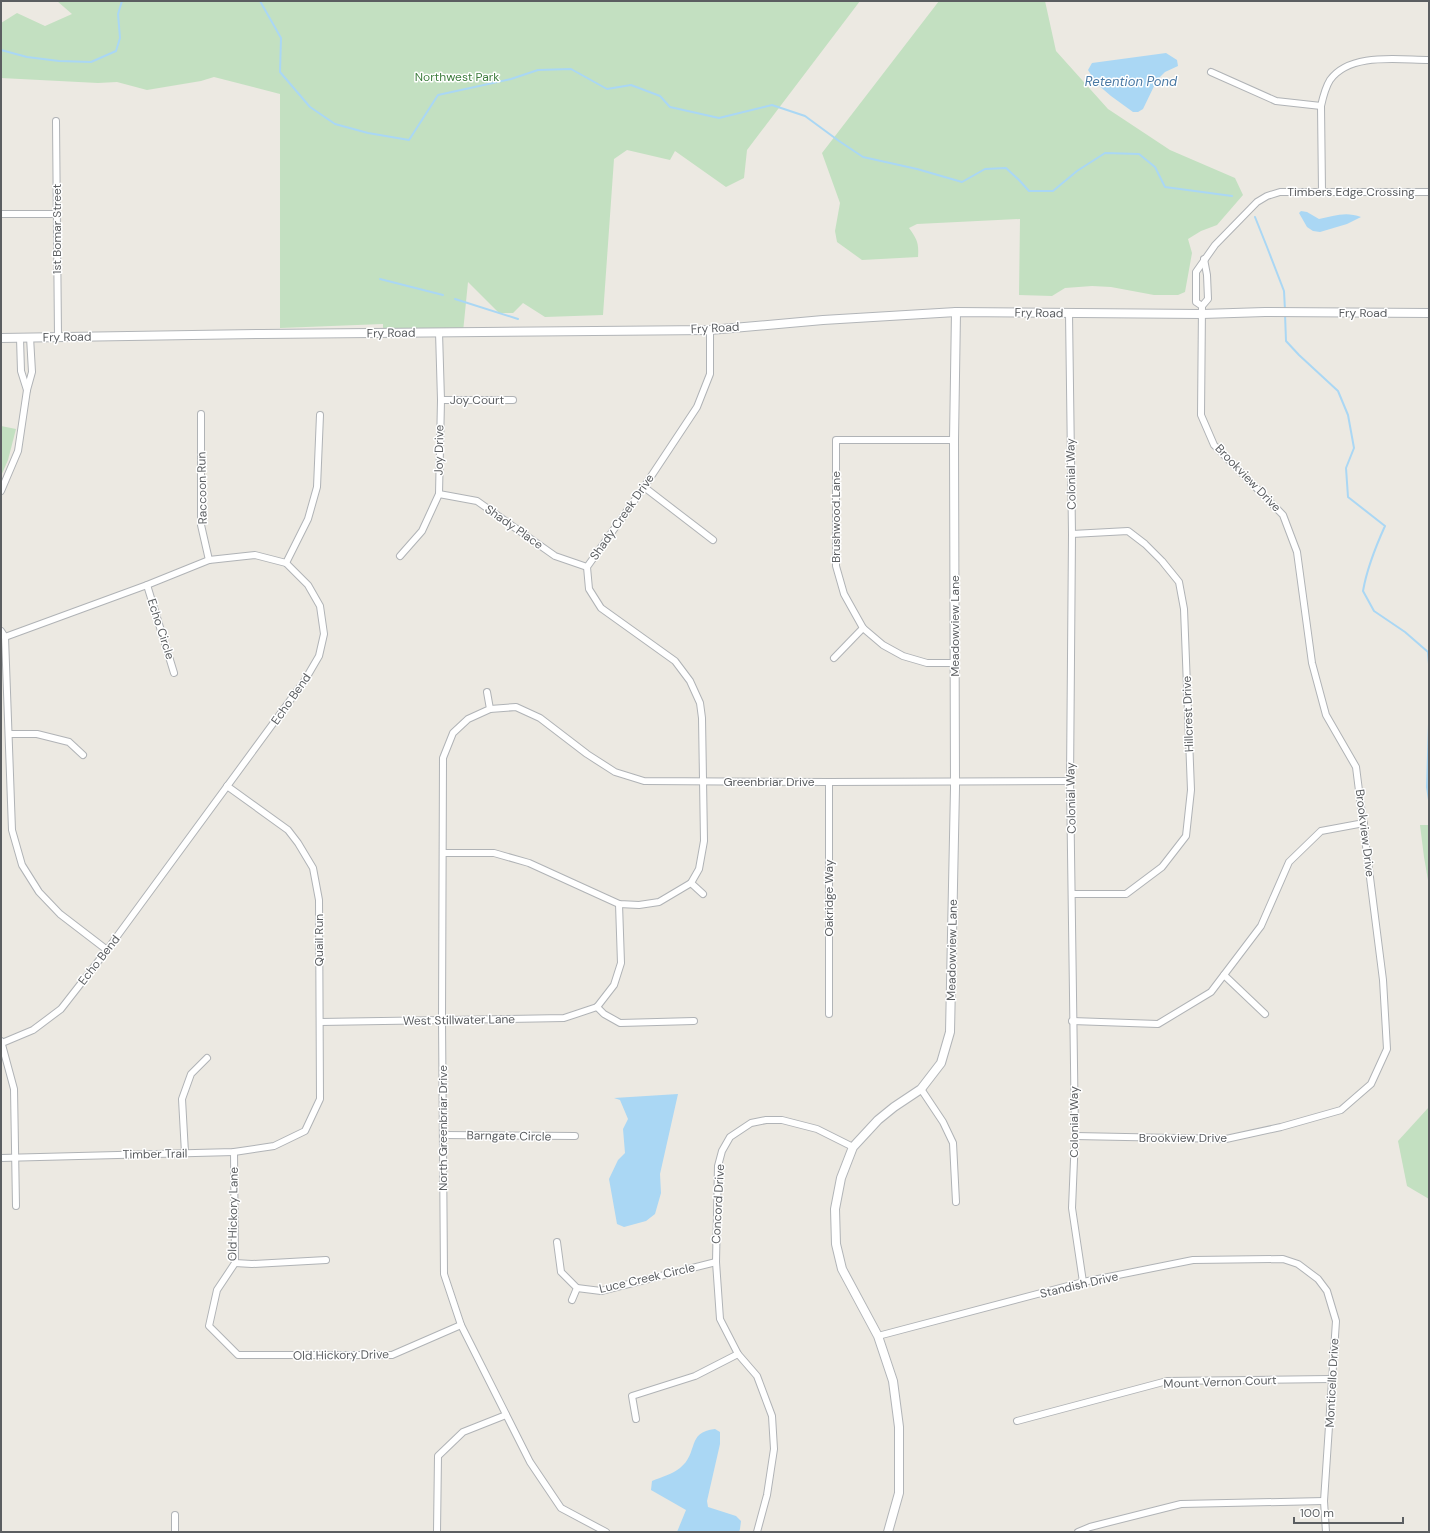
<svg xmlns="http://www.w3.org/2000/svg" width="1430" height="1533" viewBox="0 0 1430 1533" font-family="'DM Sans',sans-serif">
	<rect width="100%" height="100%" fill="#ece9e2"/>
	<g fill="#c3e0c1">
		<polygon points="57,1 860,1 747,150 744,178 726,187 675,151 670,160 627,150 614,159 603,315 545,317 523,303 513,313 499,313 468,282 463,332 383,333 383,324 280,328 280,94 214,77 201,81 147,90 117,82 98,83 1,78 1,23 17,13 45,26 72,14"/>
		<path d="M939 1H1045L1056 51 1108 109 1170 150 1235 178 1243 195 1217 225 1201 231 1188 239 1192 253 1185 292 1178 295H1154L1111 287 1092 286 1065 288 1052 296 1019 295 1020 219 917 224 909 228C917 239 919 243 918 257L862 260 837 242 835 231 840 203 822 153Z"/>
		<polygon points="1,426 16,429 8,460 1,476"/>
		<polygon points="1420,825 1429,825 1429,886 1424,857"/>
		<polygon points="1429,1107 1429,1199 1407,1186 1398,1141"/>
	</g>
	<g fill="#aad7f4">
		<polygon points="1166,53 1177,60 1178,66 1165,72 1157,80 1143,109 1138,112 1133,112 1111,96 1097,84 1088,70 1092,63"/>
		<path d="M1301 211 1307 212 1319 219C1333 216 1346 211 1361 217L1347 224 1320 232 1313 231 1307 227 1299 213Z"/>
		<polygon points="678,1094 660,1174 661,1193 655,1214 646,1221 624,1227 617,1224 609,1179 618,1160 625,1153 623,1129 628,1119 620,1100 614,1098"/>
		<path d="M715 1429 720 1432V1444L707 1501 708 1507 736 1516 741 1521 740 1529 739 1532H677L686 1510 651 1490 652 1481C661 1477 673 1474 680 1468 699 1453 686 1432 715 1429Z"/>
	</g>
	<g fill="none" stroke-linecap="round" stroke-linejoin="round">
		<g stroke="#aad7f4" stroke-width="2">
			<polyline points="260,1 281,38 280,72 310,107 335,124 368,133 409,140 438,95 511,79 538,70 571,69 607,89 631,85 660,96 670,107 719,118 772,105 805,116 839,141 863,157 917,169 962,182 985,169 1006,168 1019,180 1029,191 1053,191 1077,171 1105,153 1139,154 1155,167 1165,187 1232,196"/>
			<polyline points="1,50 27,57 59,61 91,62 116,51 120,38 118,14 122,1"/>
			<polyline points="1255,217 1267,247 1284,291 1285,310"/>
			<polyline points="380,279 443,295"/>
			<polyline points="455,299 518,319"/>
			<path d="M1285 314 1286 341 1299 355 1338 391 1348 415 1354 448 1346 468 1348 497 1385 526C1375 548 1367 568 1363 591L1374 611 1405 632 1428 652 1429 664"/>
			<polyline points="1429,724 1427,787 1429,800"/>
		</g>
		<defs>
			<g id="street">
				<polyline points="1211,72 1276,101 1321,106"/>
				<polyline points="56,121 58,337"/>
				<path d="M1322 192 1321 106C1323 97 1325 88 1330 80 1350 52 1399 60 1429 60"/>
				<polyline points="1,214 57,214"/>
				<polyline points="1202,306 1196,302 1196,272 1215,245 1257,202 1267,196 1280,192 1429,192"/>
				<polyline points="1069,313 1072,534 1070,781 1075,1136 1072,1208 1083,1282"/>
				<polyline points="20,338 21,371 27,390"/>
				<polyline points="441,400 513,400"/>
				<polyline points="201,414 201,525 209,560"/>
				<polyline points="954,440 836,440 836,566 844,594 863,628 883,645 903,656 927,663 955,663"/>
				<polyline points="644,487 713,540"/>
				<polyline points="1,491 18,451 27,390 32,372 30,337"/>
				<polyline points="439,494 477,501 555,556 587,567"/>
				<polyline points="1072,534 1128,531 1145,544 1162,561 1179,582 1184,609 1191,790 1186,836 1162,867 1126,894 1072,894"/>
				<polyline points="400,556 422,531 439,494 441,400 439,332"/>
				<polyline points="286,563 308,519 317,487 320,415"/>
				<polyline points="147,585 174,673"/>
				<polyline points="1,631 5,637 12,830 22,865 39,892 60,914 107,950"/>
				<polyline points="834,658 863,628"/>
				<polyline points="487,692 490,709 468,719 453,733 443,758 442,1020 444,1274 461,1325 530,1462 561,1508 606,1532"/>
				<polyline points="490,709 516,707 540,718 587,754 615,772 644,781 829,782 1070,781"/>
				<polyline points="9,734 37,734 69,742 83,755"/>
				<polyline points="829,782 829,1014"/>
				<polyline points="443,853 494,853 529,863 619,904 639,905 659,902 691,883 703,894"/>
				<polyline points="691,883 699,869 704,841 702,718 700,703 690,681 675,661 601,608 589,589 587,567 644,487 697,407 710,374 710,330"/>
				<polyline points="1224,975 1265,1014"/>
				<polyline points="597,1007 614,985 621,963 619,904"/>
				<polyline points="597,1007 604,1014 620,1023 694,1021"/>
				<polyline points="1072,1021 1158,1024 1211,992 1261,926 1289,862 1321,831 1364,823"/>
				<polyline points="320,1022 564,1018 597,1007"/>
				<polyline points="1,1041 14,1089 16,1206"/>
				<polyline points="2,1043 33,1030 61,1009 107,950 305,680 319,656 324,634 320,606 308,585 286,563 255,555 209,560 147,585 5,637"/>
				<polyline points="921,1089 943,1122 953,1143 956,1202"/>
				<polyline points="443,1135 575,1136"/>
				<polyline points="1075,1136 1226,1139 1281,1127 1341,1110 1371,1084 1387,1049 1383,980 1356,767 1326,715 1312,663 1297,552 1283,515 1214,445 1201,415 1202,306 1208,299 1207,275 1204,259"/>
				<polyline points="234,1152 235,1263 217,1290 209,1326 238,1355 392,1355 461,1325"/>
				<polyline points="185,1153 182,1099 191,1074 207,1058"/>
				<polyline points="1,1158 234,1152 274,1146 305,1131 320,1099 319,900 313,868 298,843 288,830 227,786"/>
				<polyline points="557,1242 561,1272 577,1288 572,1300"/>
				<polyline points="235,1263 252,1264 326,1260"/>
				<polyline points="577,1288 601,1291 716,1262"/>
				<polyline points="878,1336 1083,1282 1193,1260 1283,1259 1298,1264 1318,1279 1327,1291 1336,1321 1324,1501 1326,1532"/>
				<polyline points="636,1419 632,1396 695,1376 738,1354"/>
				<polyline points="1017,1421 1167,1381 1331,1379"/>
				<polyline points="175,1532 175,1515"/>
				<polyline points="437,1532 438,1456 463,1432 506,1415"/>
				<polyline points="757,1532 767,1495 774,1449 772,1416 757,1376 738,1354 720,1319 716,1262 718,1166 722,1151 730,1137 751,1123 766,1120 782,1120 817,1129 853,1147"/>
				<polyline points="1078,1532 1090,1527 1181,1504 1324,1501"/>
			</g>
			<g id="secondary">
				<polyline points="1,338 262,334 710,330 823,320 956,312 1202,314 1265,312 1429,313"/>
				<polyline points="888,1532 899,1493 899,1427 893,1381 878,1336 842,1269 836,1244 835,1209 841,1178 853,1147 878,1120 894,1107 921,1089 941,1063 950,1032 955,788 954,440 956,312"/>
			</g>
		</defs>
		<use href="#street" stroke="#b0b3b6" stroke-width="8"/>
		<use href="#secondary" stroke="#b2b5b8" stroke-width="10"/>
		<use href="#street" stroke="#fff" stroke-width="6"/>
		<use href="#secondary" stroke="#fff" stroke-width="8"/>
	</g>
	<g text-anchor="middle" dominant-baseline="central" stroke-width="3" stroke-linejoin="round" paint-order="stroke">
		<g font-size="12" fill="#3e7d3e" stroke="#fff">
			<text x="457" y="77">Northwest Park</text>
		</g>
		<g font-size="12" fill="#5b5e61" stroke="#fff">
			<text x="1351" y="192">Timbers Edge Crossing</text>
			<text transform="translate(57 229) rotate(-90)">1st Bomar Street</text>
			<text transform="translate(1039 313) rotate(1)">Fry Road</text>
			<text x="1363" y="313">Fry Road</text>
			<text transform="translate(715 328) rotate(-3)">Fry Road</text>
			<text transform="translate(391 333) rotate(-1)">Fry Road</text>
			<text transform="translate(67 337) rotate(-1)">Fry Road</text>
			<text x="477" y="400">Joy Court</text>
			<text transform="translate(439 450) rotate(-89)">Joy Drive</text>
			<text transform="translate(1071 474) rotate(-91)">Colonial Way</text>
			<text transform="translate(1248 478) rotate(46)">Brookview Drive</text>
			<text transform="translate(202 488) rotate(-91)">Raccoon Run</text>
			<text transform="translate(622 517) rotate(-55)">Shady Creek Drive</text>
			<text transform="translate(836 517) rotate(-90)">Brushwood Lane</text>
			<text transform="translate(514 527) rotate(35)">Shady Place</text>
			<text transform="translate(955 626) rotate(-90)">Meadowview Lane</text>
			<text transform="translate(161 629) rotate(72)">Echo Circle</text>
			<text transform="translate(291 699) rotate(-55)">Echo Bend</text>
			<text transform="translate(1188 714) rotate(-92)">Hillcrest Drive</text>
			<text x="769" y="782">Greenbriar Drive</text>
			<text transform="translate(1071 798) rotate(-91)">Colonial Way</text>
			<text transform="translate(1365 833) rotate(83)">Brookview Drive</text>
			<text transform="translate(829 898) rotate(-90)">Oakridge Way</text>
			<text transform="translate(319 940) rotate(-90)">Quail Run</text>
			<text transform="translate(952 950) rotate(-89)">Meadowview Lane</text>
			<text transform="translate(99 960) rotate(-52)">Echo Bend</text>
			<text transform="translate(459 1020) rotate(-1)">West Stillwater Lane</text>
			<text transform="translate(1074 1122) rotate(-90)">Colonial Way</text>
			<text transform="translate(443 1128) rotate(-90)">North Greenbriar Drive</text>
			<text transform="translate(509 1136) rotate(1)">Barngate Circle</text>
			<text x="1183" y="1138">Brookview Drive</text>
			<text transform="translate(155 1154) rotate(-1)">Timber Trail</text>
			<text transform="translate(718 1204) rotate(-87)">Concord Drive</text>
			<text transform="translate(233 1214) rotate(-89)">Old Hickory Lane</text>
			<text transform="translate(647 1278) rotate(-13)">Luce Creek Circle</text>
			<text transform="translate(1079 1285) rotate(-13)">Standish Drive</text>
			<text transform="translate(341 1355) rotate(-1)">Old Hickory Drive</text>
			<text transform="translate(1220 1382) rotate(-2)">Mount Vernon Court</text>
			<text transform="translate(1332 1383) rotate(-87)">Monticello Drive</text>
		</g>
		<g font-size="13" font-style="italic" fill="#4a79a4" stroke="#fff">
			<text x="1131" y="81">Retention Pond</text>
		</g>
	</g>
	<rect width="1430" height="1533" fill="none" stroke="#5b5e61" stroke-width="4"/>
	<path d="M1294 1517v6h109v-6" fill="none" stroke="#5b5e61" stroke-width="2"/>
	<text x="1300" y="1517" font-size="12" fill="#5b5e61" stroke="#ffffff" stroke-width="3" paint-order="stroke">100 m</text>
</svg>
